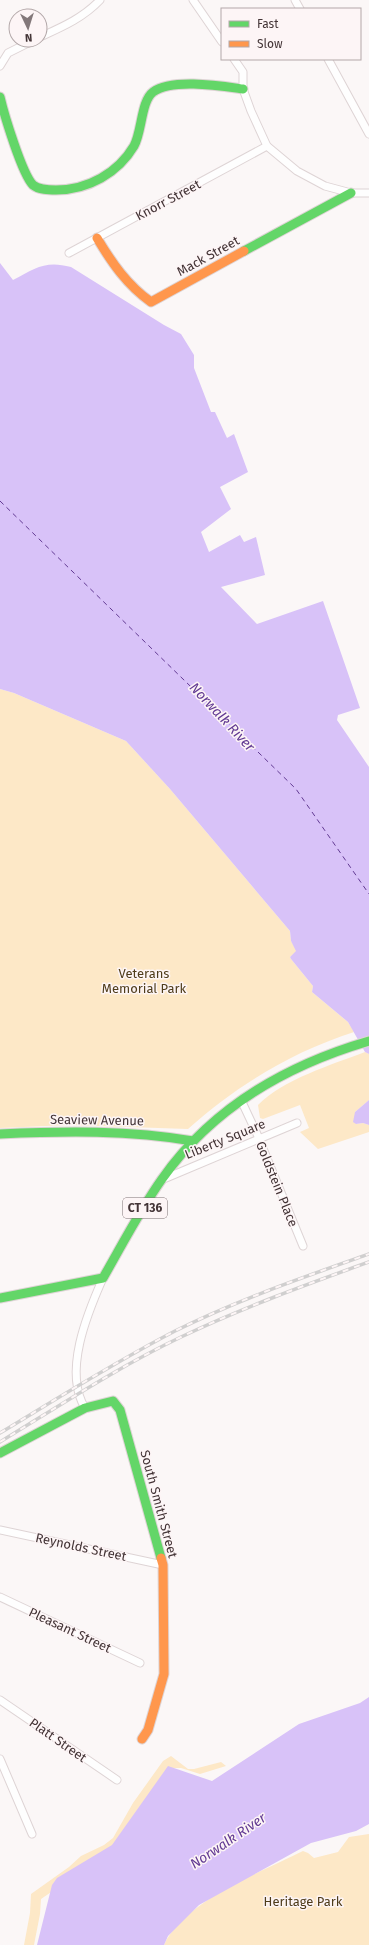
<svg xmlns="http://www.w3.org/2000/svg" width="369" height="1945" viewBox="0 0 369 1945" font-family="'Fira Sans',sans-serif">
	<rect width="100%" height="100%" fill="#fbf7f7"/>
	<g fill="#fde8c7">
		<path d="M0 689 14 693 126 741 170 789 290 931 291 941 297 951 290 957 291 959 313 986 312 992 348 1022 354 1032C292 1052 237 1085 188 1129L69 1125 0 1128Z"/>
		<path d="M365 1052 369 1054V1100L355 1112 356 1124 363 1123 369 1125V1132L318 1149 300 1132 309 1128 300 1105 263 1119 260 1118 258 1105C284 1079 331 1065 365 1052Z"/>
		<polygon points="171,1756 188,1769 194,1769 221,1762 226,1766 200,1774 181,1768 171,1768 120,1845 41,1899 40,1914 34,1945 24,1945 30,1913 31,1894 69,1867 81,1856 104,1845 113,1838 133,1803 163,1761"/>
		<path d="M369 1834V1945H164C184 1901 261 1872 303 1851L308 1853 314 1858 338 1852 349 1837Z"/>
	</g>
	<g fill="#d8c2f8">
		<path d="M0 263 13 280C35 268 46 260 71 267L164 325 181 334 194 355V368L211 412H215L227 438 234 434 248 472 220 487 231 509 201 532 209 552 240 535 244 542 256 537 265 575 221 587 257 624 323 601 360 708 338 715 337 720 369 767V1054L365 1052 348 1022 312 992 313 986 291 959 290 957 296 951 291 941 290 931 170 789 126 741 14 693 0 689Z"/>
		<polygon points="369,1100 369,1125 363,1123 356,1124 353,1122 355,1112"/>
		<polygon points="369,1697 369,1824 356,1831 311,1843 199,1905 168,1936 164,1945 37,1945 52,1885 57,1878 112,1845 168,1766 212,1781 299,1724 360,1703"/>
	</g>
	<g fill="none" stroke-linecap="round" stroke-linejoin="round">
		<polyline stroke="#623a93" stroke-width="1" stroke-dasharray="5 4" stroke-linecap="butt" points="0,501 296,789 369,894"/>
		<defs>
			<g id="street">
				<polyline points="193,0 222,42"/>
				<polyline points="295,0 300,9"/>
				<path d="M40 37C62 27 83 18 100 0"/>
				<polyline points="234,59 243,72 243,89 251,111 267,146 297,171 325,186 351,193 369,193"/>
				<polyline points="328,59 369,134"/>
				<polyline points="0,66 8,53 34,40"/>
				<polyline points="69,253 267,146"/>
				<polyline points="241,1100 257,1134 303,1246"/>
				<polyline points="166,1178 297,1123"/>
				<path d="M85 1408C63 1372 87 1314 103 1278"/>
				<polyline points="0,1530 163,1565"/>
				<polyline points="0,1597 140,1663"/>
				<polyline points="0,1700 117,1780"/>
				<polyline points="0,1759 32,1834"/>
			</g>
			<g id="fast">
				<path d="M0 97C4 114 22 174 33 185 39 190 49 190 56 190 88 190 118 173 134 146 142 132 141 101 153 92 172 78 221 86 243 89"/>
				<polyline points="244,251 351,193"/>
				<path d="M0 1134C65 1131 129 1130 193 1141"/>
				<path d="M0 1298 103 1278C122 1245 140 1210 162 1179 212 1108 287 1065 369 1041"/>
				<polyline points="0,1453 85,1408 113,1401 120,1410 161,1558"/>
			</g>
			<g id="slow">
				<path d="M97 238C112 263 127 285 151 302L244 251"/>
				<polyline points="142,1739 148,1730 164,1674 163,1565 161,1558"/>
			</g>
		</defs>
		<use href="#street" stroke="#ded4d5" stroke-width="9"/>
		<use href="#fast" stroke="#ded4d5" stroke-width="11"/>
		<use href="#slow" stroke="#ded4d5" stroke-width="11"/>
		<use href="#street" stroke="#fefefe" stroke-width="7"/>
		<use href="#fast" stroke="#63d668" stroke-width="9"/>
		<use href="#slow" stroke="#ff974d" stroke-width="9"/>
		<defs>
			<g id="rail">
				<path d="M0 1433C58 1398 115 1362 175 1331 237 1300 304 1277 369 1254"/>
				<path d="M0 1442C59 1406 118 1367 181 1337 242 1308 305 1285 369 1262"/>
			</g>
		</defs>
		<use href="#rail" stroke="#d0cfcf" stroke-width="3.5"/>
		<use href="#rail" stroke="#fdf5f6" stroke-width="2" stroke-dasharray="6" stroke-linecap="butt"/>
	</g>
	<g text-anchor="middle" dominant-baseline="central" stroke-width="3" stroke-linejoin="round" paint-order="stroke">
		<rect fill="#fdf5f6" stroke="#7b6e70" stroke-width="1" x="123" y="1198" width="44" height="20" rx="3"/>
		<g font-size="12" font-weight="bold" fill="#433436">
			<text x="145" y="1208">CT 136</text>
		</g>
		<g font-size="13" fill="#433436" stroke="#fdf5f6">
			<text transform="translate(168 200) rotate(-28)">Knorr Street</text>
			<text transform="translate(208 256) rotate(-29)">Mack Street</text>
			<text transform="translate(97 1120) rotate(1)">Seaview Avenue</text>
			<text transform="translate(225 1139) rotate(-22)">Liberty Square</text>
			<text transform="translate(277 1184) rotate(68)">Goldstein Place</text>
			<text transform="translate(159 1504) rotate(75)">South Smith Street</text>
			<text transform="translate(81 1547) rotate(12)">Reynolds Street</text>
			<text transform="translate(70 1630) rotate(25)">Pleasant Street</text>
			<text transform="translate(58 1740) rotate(35)">Platt Street</text>
		</g>
		<g font-size="13" fill="#4f3c1a" stroke="#fdf5f6">
			<text x="144" y="973">Veterans<tspan x="144" dy="15">Memorial Park</tspan></text>
			<text x="303" y="1901">Heritage Park</text>
		</g>
		<g font-size="14" font-style="italic" fill="#623a93" stroke="#fdf5f6">
			<text transform="translate(222 717) rotate(47)">Norwalk River</text>
			<text transform="translate(228 1841) rotate(-34)">Norwalk River</text>
		</g>
	</g>
	<rect x="221" y="8" width="140" height="52" fill="#fdf5f6" stroke="#b3a8a9"/>
	<rect x="229" y="21" width="20" height="6" fill="#63d668" stroke="#b3a8a9"/>
	<text x="257" y="28" font-size="12" fill="#433436">Fast</text>
	<rect x="229" y="41" width="20" height="6" fill="#ff974d" stroke="#b3a8a9"/>
	<text x="257" y="48" font-size="12" fill="#433436">Slow</text>
	<g transform="translate(28 28) rotate(176)"><circle r="19" fill="#fdf5f6" stroke="#b3a8a9"/>
	<path d="M0-3L7 15L0 10L-7 15Z" fill="#83787a"/>
	<text y="-6" font-size="11" font-weight="bold" text-anchor="middle" fill="#433436">N</text>
	</g>
</svg>
